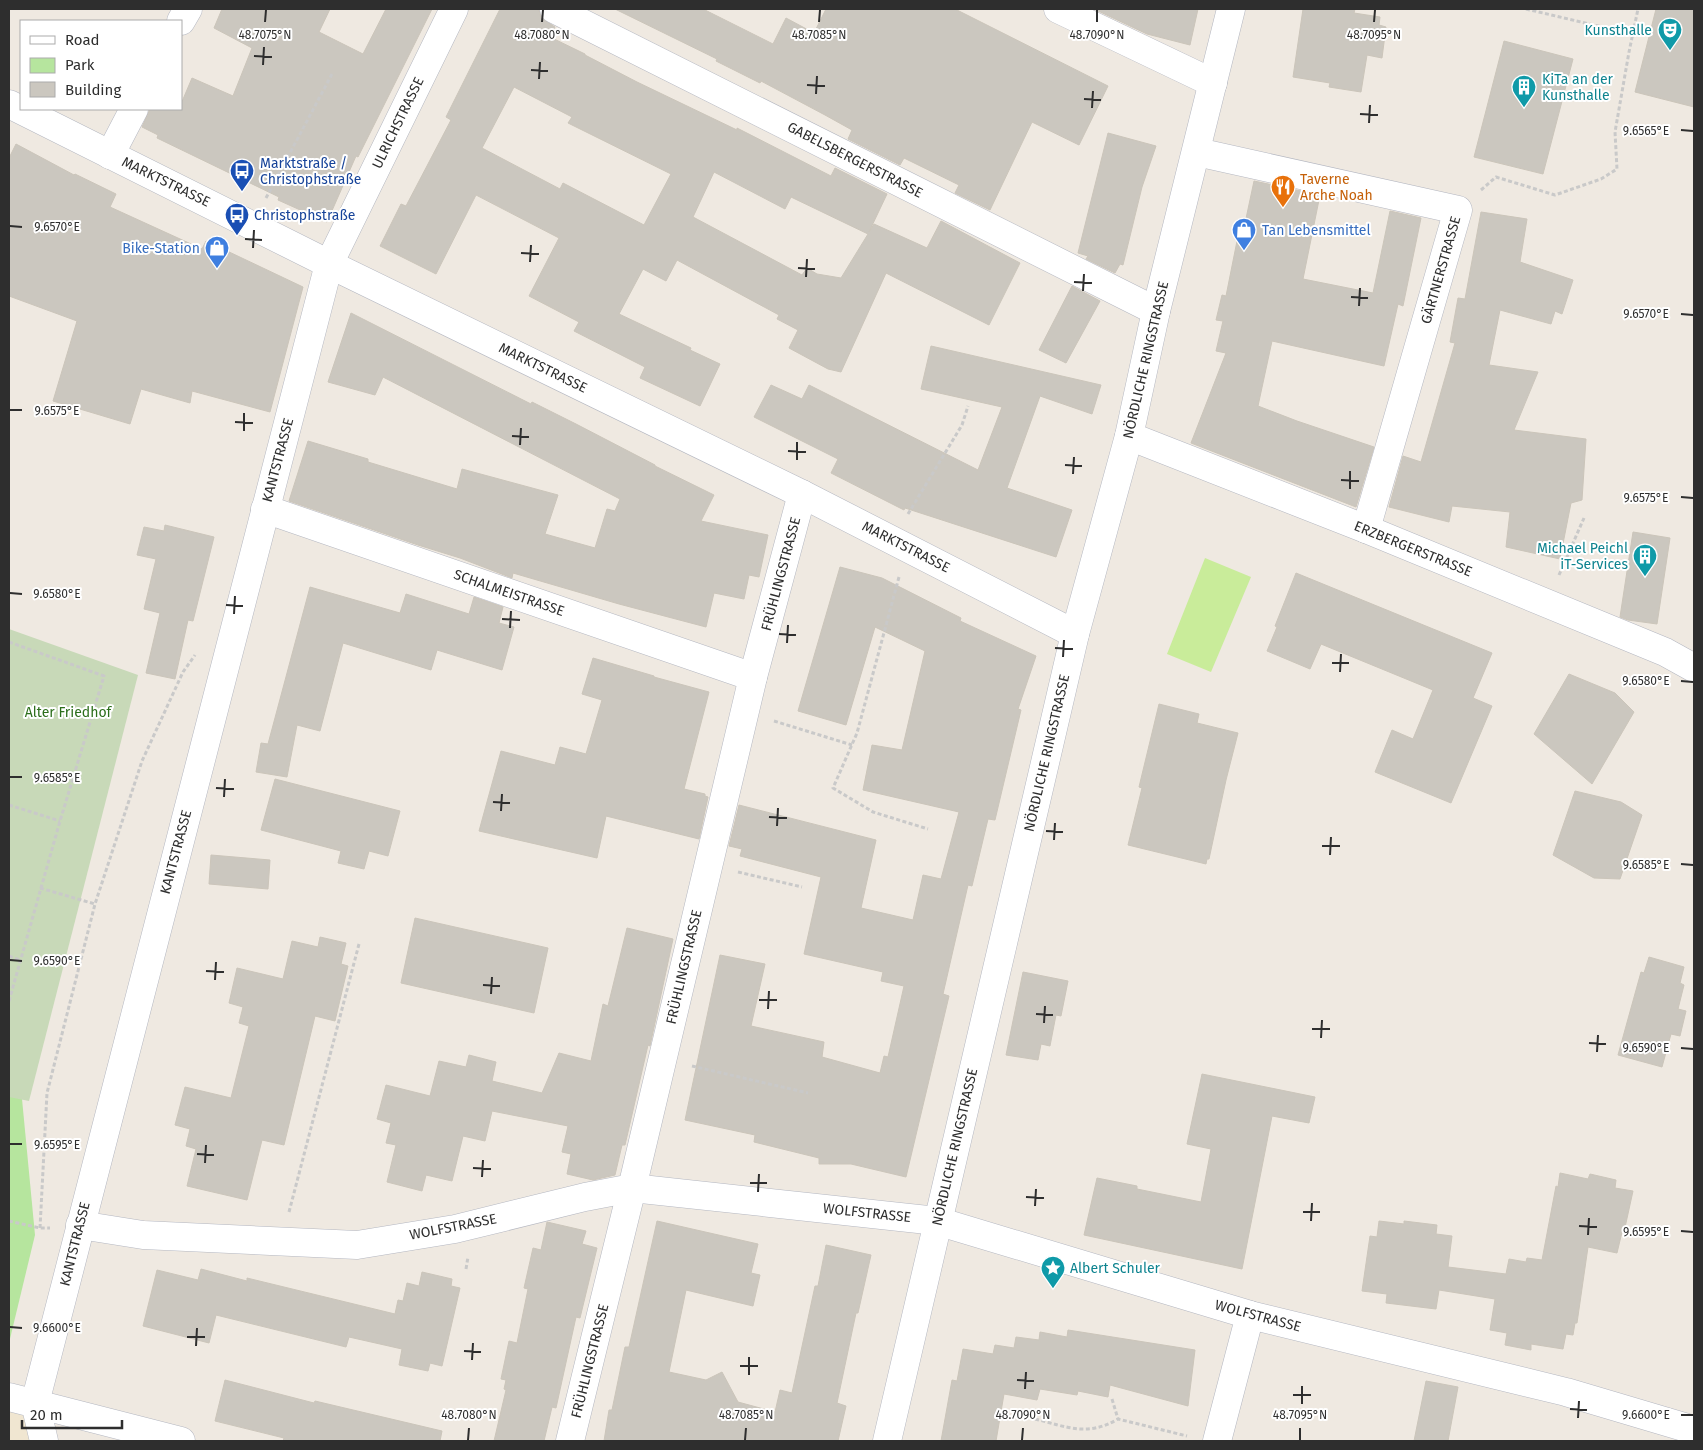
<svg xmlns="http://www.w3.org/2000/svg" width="1703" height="1450" viewBox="0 0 1703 1450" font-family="'Fira Sans',sans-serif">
	<rect width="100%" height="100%" fill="#efe9e1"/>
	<polygon fill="#f0e6d1" points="9,1403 29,1408 37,1441 9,1441"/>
	<polygon fill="#b6e59e" points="9,1096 22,1099 35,1235 9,1343"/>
	<polygon fill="#c8d9b8" points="9,629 138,675 29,1101 9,1097"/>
	<polygon fill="#c9ec9a" points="1205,558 1251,577 1211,672 1167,654"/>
	<g fill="#cbc7bf" stroke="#cbc5ba" fill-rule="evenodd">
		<polygon points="222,9 330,9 319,32 363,54 386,9 432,9 358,157 356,156 327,222 278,200 279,197 157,138 158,135 142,127 150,109 181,109 181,104 192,78 233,96 252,48 214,28"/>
		<path d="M500 9H535L539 10 541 18 555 27 550 37 585 54V55L637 82 737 130V128L831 176 835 168 887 194 869 232 874 224 927 248 941 221 1020 263 989 325 886 273 841 372 828 369 789 348 798 330 777 319 779 315 677 260 666 281 643 269 619 314 691 348 690 350 720 364 700 406 640 378 645 367 574 331 579 322 529 296 559 238 476 195 436 274 380 246 401 204 406 206 451 120 446 117ZM514 87 572 117 568 123 671 174 644 225 563 183 560 189 482 148ZM714 172 785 209 791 197 868 234 841 278 817 274 807 268 802 275 693 217Z"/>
		<polygon points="615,9 703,9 773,44 786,18 814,33 826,9 955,9 1108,86 1079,145 1032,122 990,210 955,193 959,185 904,158 900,165 848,139 852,130 825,115 761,81 760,83 716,61 717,59"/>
		<polygon points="1094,9 1198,9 1190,45 1147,34"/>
		<polygon points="1303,9 1355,9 1354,13 1380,17 1379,25 1386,27 1382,58 1367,55 1361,92 1329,87 1330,83 1293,77"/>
		<polygon points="1656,9 1694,9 1694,107 1635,92"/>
		<polygon points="1504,41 1573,59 1543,174 1474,157"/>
		<polygon points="1108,133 1156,146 1142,187 1123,265 1120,264 1115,273 1086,259 1088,256 1078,253"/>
		<polygon points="16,144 74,175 75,174 116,194 110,207 202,249 206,241 303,287 270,412 192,391 190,403 141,389 130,424 53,401 77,321 9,296 9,158"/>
		<polygon points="1254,181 1320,195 1303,279 1373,293 1390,211 1421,218 1403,306 1398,304 1384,366 1272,341 1258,406 1297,421 1374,447 1356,507 1191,443 1226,353 1216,351 1223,321 1216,320 1222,295 1226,296 1237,241 1241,242"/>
		<polygon points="1481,212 1527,219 1520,262 1573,280 1562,314 1555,311 1551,324 1500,310 1489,365 1538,372 1514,430 1586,439 1582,500 1571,503 1560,559 1506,547 1510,512 1452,506 1449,522 1389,507 1403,456 1421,462 1455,343 1450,342 1458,298 1465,299"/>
		<polygon points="1072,286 1100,301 1066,363 1039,350"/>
		<polygon points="351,313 531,404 532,402 576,424 655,465 655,466 714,495 701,521 768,535 759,577 749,575 744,599 714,593 706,627 619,604 513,573 512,578 460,558 418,545 289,501 308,441 368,459 368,462 457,489 462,469 558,495 545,534 595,548 607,509 615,511 620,499 383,377 375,395 328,382"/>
		<polygon points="931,346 1101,385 1092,414 1040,396 1007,488 1072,510 1056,557 905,508 904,510 831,473 838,459 754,417 771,385 802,399 809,385 978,470 1002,407 921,389"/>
		<polygon points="165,525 214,537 193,621 188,620 175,679 146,673 160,613 144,609 156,559 137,555 144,527 164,531"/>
		<polygon points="1633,532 1670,538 1657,624 1628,620 1620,617"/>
		<polygon points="840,567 882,578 961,618 960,621 1036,656 1018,709 1021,710 995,820 988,819 972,886 968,885 943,994 949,996 906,1177 851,1164 819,1164 819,1158 754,1142 755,1135 685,1120 720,955 765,964 751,1026 824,1042 822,1057 880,1073 884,1056 888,1057 904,986 881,981 883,972 804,954 821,877 740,856 742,849 729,846 739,805 876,840 861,908 913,920 923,875 941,879 959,812 863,790 872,745 902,750 925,651 875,627 846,725 798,711"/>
		<polygon points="1296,573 1492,653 1473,698 1492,706 1451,803 1375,772 1392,730 1413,739 1433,690 1321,644 1310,669 1267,651 1277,627 1275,626"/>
		<polygon points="310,587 400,613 406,594 469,614 474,597 503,607 499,623 514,627 502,670 437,650 431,670 343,643 320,731 297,725 287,777 256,772 261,743 268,744"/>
		<polygon points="593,658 654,676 654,677 709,692 684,789 705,794 705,796 708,797 699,839 606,816 597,858 479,831 501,751 555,765 560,747 586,754 602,700 582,694"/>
		<polygon points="1569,674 1615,693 1634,712 1592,784 1534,734"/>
		<polygon points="1159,704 1199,714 1197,723 1238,733 1226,780 1209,859 1207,859 1206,864 1128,845 1142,788 1139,787"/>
		<polygon points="275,779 400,811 388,856 369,851 364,869 338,863 341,851 261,830"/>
		<polygon points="1575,791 1621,802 1642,815 1620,879 1594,878 1553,855"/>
		<polygon points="211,855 270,860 268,889 209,884"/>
		<polygon points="415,918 548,948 534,1013 401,983"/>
		<polygon points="627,928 673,939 650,1046 648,1045 625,1145 622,1145 615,1175 593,1180 567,1174 571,1154 562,1152 568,1126 492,1111 485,1141 463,1136 452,1181 426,1175 422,1191 387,1182 396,1145 386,1143 391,1123 377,1119 386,1085 430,1096 439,1061 466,1067 469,1055 496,1062 492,1081 542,1093 559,1053 591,1061 603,1004 608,1006"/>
		<polygon points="320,937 346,943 341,964 348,966 335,1021 315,1016 284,1145 262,1140 247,1200 187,1186 196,1149 186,1146 190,1129 175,1125 185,1087 231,1098 249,1026 239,1023 243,1007 229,1003 237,968 283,979 292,941 318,947"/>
		<polygon points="1649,957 1684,967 1680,983 1684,985 1678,1009 1686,1011 1680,1036 1671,1034 1662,1067 1618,1055 1641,972 1644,973"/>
		<polygon points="1023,972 1068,981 1061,1016 1056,1015 1050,1046 1041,1044 1038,1060 1006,1055"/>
		<polygon points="1202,1074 1315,1097 1309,1123 1272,1116 1242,1269 1084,1235 1097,1178 1137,1186 1137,1189 1201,1202 1211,1149 1187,1144"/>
		<polygon points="1560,1173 1588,1179 1590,1174 1616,1180 1615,1188 1633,1191 1624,1232 1622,1232 1617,1253 1588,1247 1577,1323 1575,1323 1573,1335 1566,1334 1563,1349 1531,1344 1531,1350 1505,1345 1507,1333 1490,1330 1495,1299 1439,1290 1436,1309 1386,1303 1387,1294 1362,1291 1370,1236 1377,1237 1379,1221 1404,1224 1404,1221 1437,1225 1436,1234 1452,1236 1448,1267 1506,1274 1509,1259 1526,1262 1527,1258 1542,1260 1556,1186 1558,1187"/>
		<polygon points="657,1221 758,1244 751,1273 760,1275 753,1306 686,1290 669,1372 706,1380 722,1372 738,1402 775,1412 780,1390 792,1393 815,1286 818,1286 826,1245 871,1255 858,1313 856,1313 837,1403 846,1406 838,1441 604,1441 609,1410 612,1410 625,1347 629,1347"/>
		<polygon points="547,1222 586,1231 582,1244 597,1248 580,1318 576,1317 556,1408 552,1407 544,1441 494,1441 506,1390 504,1389 506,1380 501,1379 509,1341 517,1343 528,1289 524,1288 533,1248 541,1250"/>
		<polygon points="201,1269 247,1281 247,1278 395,1314 398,1300 403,1301 407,1283 419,1286 422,1272 452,1279 451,1286 460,1288 442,1366 430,1363 428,1371 399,1365 402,1349 349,1337 346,1347 216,1315 209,1343 143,1326 157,1270 198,1280"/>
		<polygon points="1068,1330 1195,1350 1188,1406 1110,1385 1108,1397 1078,1391 1077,1395 1040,1389 1037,1400 1004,1394 996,1441 941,1441 952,1380 957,1381 963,1349 993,1354 995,1345 1014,1348 1016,1337 1039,1340 1040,1332 1067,1337"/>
		<polygon points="225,1380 314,1403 315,1401 442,1431 440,1441 283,1441 284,1438 215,1421"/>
		<polygon points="1426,1381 1458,1387 1448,1441 1414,1441"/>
	</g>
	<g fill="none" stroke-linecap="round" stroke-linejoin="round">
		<defs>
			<g id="minor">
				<polyline points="554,9 1156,311"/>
				<polyline points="1058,9 1213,83"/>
				<polyline points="181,21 188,9"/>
				<polyline points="9,104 329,264 802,494 1075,634"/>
				<polyline points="1197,152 1458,210 1366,529"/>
				<polyline points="110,155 134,109"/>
				<polyline points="1129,436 1366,529 1665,652 1694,668"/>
				<polyline points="265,509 753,677"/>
				<polyline points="80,1225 143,1235 357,1245 455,1229 585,1197 632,1188 937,1221 1250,1315 1566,1392 1694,1430"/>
				<polyline points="9,1397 181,1441"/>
				<polyline points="44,1441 35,1403 329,264 454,9"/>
				<polyline points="570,1441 632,1188 753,677 802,494"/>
				<polyline points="1217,1441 1250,1315"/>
			</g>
			<polyline id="tertiary" points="887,1441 1075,634 1129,436 1156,311 1231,9"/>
		</defs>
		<use href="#minor" stroke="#b4b7c1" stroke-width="29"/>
		<use href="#tertiary" stroke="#b4b7c1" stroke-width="29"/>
		<g stroke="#c9c9c9" stroke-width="3" stroke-dasharray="4 2.5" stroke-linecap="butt">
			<polyline points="1526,9 1632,34"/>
			<polyline points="1481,190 1496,177 1555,195 1601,179 1617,169 1615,132 1629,52 1638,9"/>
			<polyline points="266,198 332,74"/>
			<polyline points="908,514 962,425 968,406"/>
			<polyline points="1559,575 1584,518"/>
			<polyline points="899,577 857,733 833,788 873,812 928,829"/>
			<polyline points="9,642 104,676 60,821 9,1001"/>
			<polyline points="774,721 852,745"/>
			<polyline points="9,805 60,821"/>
			<polyline points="738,872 802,887"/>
			<polyline points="40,888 95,904"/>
			<polyline points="9,956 20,960"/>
			<polyline points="692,1066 808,1093"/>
			<polyline points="289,1212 359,944"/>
			<polyline points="9,1221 40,1228 50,1228"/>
			<polyline points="40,1228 47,1093 95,904 142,761 183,672 195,655"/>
			<polyline points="466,1269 468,1257"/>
			<polyline points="1112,1399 1118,1419"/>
			<path d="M1035 1419C1068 1427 1087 1437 1118 1419L1187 1436"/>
		</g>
		<use href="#minor" stroke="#fff" stroke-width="28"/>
		<use href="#tertiary" stroke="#fff" stroke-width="28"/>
	</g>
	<path fill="none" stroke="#2e2e2e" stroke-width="2" d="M265 22 266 10M542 22 543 10M819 22 820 10M1097 22V10M1374 22 1375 10M254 56 272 57M263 65 264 47M531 70 548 71M539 79 540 62M807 85 825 86M816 94 817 76M1084 99 1101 100M1092 108 1093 91M1360 114 1378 115M1369 123 1370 105M1681 130 1693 131M10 226 22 227M245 239 262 240M253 248 254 230M521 253 539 254M530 262 531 245M798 268 815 269M806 277 807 259M1074 282 1092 283M1083 291 1084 274M1351 297 1368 298M1359 306 1360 288M1681 314 1693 315M10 410H22M235 422 253 423M244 431V413M512 436 529 437M520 445 521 428M788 451 806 452M797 460V442M1065 465 1082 466M1073 474 1074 457M1341 480 1359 481M1350 489V471M1681 497 1693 498M10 593 22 594M226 605 243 606M234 614 235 596M502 619 520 620M510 628 511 611M779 634 796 635M787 643 788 625M1055 648 1073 649M1063 657 1064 640M1332 663H1349M1340 672 1341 654M1681 681 1693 682M10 777H22M216 788 234 789M224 797 225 779M493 802 510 803M501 811 502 794M769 817 787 818M777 826 778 808M1046 831 1063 832M1054 840 1055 823M1322 846H1340M1330 855 1331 837M1681 864 1693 865M10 960 22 961M206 971 224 972M215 980 216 962M483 985 500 986M491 994 492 977M759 1000H777M768 1009 769 991M1036 1014 1053 1015M1044 1023 1045 1006M1312 1029H1330M1321 1038 1322 1020M1589 1043 1606 1044M1681 1048 1693 1049M1597 1052 1598 1035M10 1144H22M197 1154 214 1155M205 1163 206 1145M473 1168 491 1169M482 1177 483 1160M750 1183H767M758 1192 759 1174M1026 1197 1044 1198M1035 1206 1036 1189M1303 1212H1320M1311 1221 1312 1203M1579 1226 1597 1227M1681 1231 1693 1232M1588 1235 1589 1218M10 1327 22 1328M187 1337H205M196 1346 197 1328M464 1351 481 1352M472 1360 473 1343M740 1366H758M749 1375V1357M1017 1380 1034 1381M1025 1389 1026 1372M1293 1395H1311M1302 1404V1386M1570 1409 1587 1410M1681 1415H1693M1578 1418 1579 1401M468 1440 469 1428M745 1440 746 1428M1022 1440 1023 1428M1300 1440V1428"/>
	<defs>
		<symbol id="theatre-pin" viewBox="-11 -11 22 30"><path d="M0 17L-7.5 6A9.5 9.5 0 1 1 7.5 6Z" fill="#0f9aa8" stroke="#fff"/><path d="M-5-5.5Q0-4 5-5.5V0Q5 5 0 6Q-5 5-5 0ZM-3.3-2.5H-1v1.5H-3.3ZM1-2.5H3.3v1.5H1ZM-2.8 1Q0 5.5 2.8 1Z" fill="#fff"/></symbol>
		<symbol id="building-pin" viewBox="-11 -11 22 30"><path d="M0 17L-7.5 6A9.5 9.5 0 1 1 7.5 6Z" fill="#0f9aa8" stroke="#fff"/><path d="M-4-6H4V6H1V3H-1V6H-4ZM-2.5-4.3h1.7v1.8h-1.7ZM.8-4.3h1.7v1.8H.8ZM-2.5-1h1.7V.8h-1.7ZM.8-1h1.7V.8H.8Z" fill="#fff"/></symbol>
		<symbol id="bus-pin" viewBox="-11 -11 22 30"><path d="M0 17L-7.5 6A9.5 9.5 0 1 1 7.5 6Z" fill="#1a4fb4" stroke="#fff"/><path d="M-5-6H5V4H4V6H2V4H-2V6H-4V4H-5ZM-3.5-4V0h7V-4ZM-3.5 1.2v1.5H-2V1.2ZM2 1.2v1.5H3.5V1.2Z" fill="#fff"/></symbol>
		<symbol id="restaurant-pin" viewBox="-11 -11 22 30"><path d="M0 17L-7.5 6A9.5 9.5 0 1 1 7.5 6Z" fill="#e8710a" stroke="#fff"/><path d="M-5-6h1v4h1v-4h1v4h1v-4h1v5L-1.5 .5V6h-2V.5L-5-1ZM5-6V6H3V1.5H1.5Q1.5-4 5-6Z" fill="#fff"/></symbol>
		<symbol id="shop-pin" viewBox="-11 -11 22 30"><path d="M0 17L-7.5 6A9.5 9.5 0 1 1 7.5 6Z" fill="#3f7fe0" stroke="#fff"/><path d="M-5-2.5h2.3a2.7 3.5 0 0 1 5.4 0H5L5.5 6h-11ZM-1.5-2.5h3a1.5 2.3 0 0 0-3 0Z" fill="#fff"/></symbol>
		<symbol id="sight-pin" viewBox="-11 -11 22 30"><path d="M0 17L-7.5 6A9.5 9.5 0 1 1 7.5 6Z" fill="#0f9aa8" stroke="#fff"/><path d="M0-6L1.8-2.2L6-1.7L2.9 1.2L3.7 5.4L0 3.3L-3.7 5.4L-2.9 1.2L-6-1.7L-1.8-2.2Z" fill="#fff"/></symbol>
	</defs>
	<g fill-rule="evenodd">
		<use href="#theatre-pin" x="1656" y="16" width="28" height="38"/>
		<use href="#building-pin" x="1510" y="73" width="28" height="38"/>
		<use href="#bus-pin" x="228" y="157" width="28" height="38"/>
		<use href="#restaurant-pin" x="1269" y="173" width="28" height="38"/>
		<use href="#bus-pin" x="223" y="201" width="28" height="38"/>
		<use href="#shop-pin" x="1230" y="216" width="28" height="38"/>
		<use href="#shop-pin" x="203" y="234" width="28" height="38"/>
		<use href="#building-pin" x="1631" y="542" width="28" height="38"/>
		<use href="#sight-pin" x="1039" y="1254" width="28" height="38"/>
	</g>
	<g text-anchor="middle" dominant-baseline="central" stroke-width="4" stroke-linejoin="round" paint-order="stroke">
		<g font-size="14" fill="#0d838f" stroke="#fff" text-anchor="end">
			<text x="1652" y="30">Kunsthalle</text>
			<text x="1542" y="79" text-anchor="start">KiTa an der<tspan x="1542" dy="16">Kunsthalle</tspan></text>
			<text x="1628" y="548">Michael Peichl<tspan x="1628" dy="16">iT-Services</tspan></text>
			<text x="1070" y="1268" text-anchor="start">Albert Schuler</text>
		</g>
		<g font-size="14" fill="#2e2e2e" stroke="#fff">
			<text transform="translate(398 123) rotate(-64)">ULRICHSTRASSE</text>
			<text transform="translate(855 160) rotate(27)">GABELSBERGERSTRASSE</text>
			<text transform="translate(166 182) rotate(26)">MARKTSTRASSE</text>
			<text transform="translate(1441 270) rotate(-74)">GÄRTNERSTRASSE</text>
			<text transform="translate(1146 360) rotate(-77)">NÖRDLICHE RINGSTRASSE</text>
			<text transform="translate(543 368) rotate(26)">MARKTSTRASSE</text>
			<text transform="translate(278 460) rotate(-75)">KANTSTRASSE</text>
			<text transform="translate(906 547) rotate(27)">MARKTSTRASSE</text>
			<text transform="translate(1413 549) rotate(22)">ERZBERGERSTRASSE</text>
			<text transform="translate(781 574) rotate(-75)">FRÜHLINGSTRASSE</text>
			<text transform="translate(509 593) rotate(19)">SCHALMEISTRASSE</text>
			<text transform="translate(1047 753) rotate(-77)">NÖRDLICHE RINGSTRASSE</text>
			<text transform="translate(176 852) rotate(-75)">KANTSTRASSE</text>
			<text transform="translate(684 967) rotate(-77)">FRÜHLINGSTRASSE</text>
			<text transform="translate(955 1147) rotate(-77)">NÖRDLICHE RINGSTRASSE</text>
			<text transform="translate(867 1213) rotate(6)">WOLFSTRASSE</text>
			<text transform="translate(453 1227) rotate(-11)">WOLFSTRASSE</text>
			<text transform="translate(75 1244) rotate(-76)">KANTSTRASSE</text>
			<text transform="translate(1258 1316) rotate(15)">WOLFSTRASSE</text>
			<text transform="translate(590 1361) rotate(-76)">FRÜHLINGSTRASSE</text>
		</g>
		<g font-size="14" fill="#164399" stroke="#fff" text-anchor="start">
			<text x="260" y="163">Marktstraße /<tspan x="260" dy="16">Christophstraße</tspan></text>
			<text x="254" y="215">Christophstraße</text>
		</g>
		<g font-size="14" fill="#c56008" stroke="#fff" text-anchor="start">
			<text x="1300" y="179">Taverne<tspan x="1300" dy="16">Arche Noah</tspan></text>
		</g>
		<g font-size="14" fill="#366cbe" stroke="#fff" text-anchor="start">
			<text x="1262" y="230">Tan Lebensmittel</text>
			<text x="200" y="248" text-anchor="end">Bike-Station</text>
		</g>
		<g font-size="14" fill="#2c6e1b" stroke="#fff">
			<text x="68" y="712">Alter Friedhof</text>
		</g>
	</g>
	<g font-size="12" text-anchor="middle" fill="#2e2e2e" stroke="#fff" stroke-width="4" stroke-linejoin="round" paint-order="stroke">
		<text x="265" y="39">48.7075°N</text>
		<text x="542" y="39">48.7080°N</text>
		<text x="819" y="39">48.7085°N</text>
		<text x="1097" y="39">48.7090°N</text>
		<text x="1374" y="39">48.7095°N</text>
		<text x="1646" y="135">9.6565°E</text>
		<text x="57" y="231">9.6570°E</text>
		<text x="1646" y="318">9.6570°E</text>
		<text x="57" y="415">9.6575°E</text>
		<text x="1646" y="502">9.6575°E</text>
		<text x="57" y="598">9.6580°E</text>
		<text x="1646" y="685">9.6580°E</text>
		<text x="57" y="782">9.6585°E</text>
		<text x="1646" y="869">9.6585°E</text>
		<text x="57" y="965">9.6590°E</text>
		<text x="1646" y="1052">9.6590°E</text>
		<text x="57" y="1149">9.6595°E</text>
		<text x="1646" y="1236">9.6595°E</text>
		<text x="57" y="1332">9.6600°E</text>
		<text x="1646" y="1419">9.6600°E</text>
		<text x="469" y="1419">48.7080°N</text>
		<text x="746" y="1419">48.7085°N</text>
		<text x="1023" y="1419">48.7090°N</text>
		<text x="1300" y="1419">48.7095°N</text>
	</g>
	<rect width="1703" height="1450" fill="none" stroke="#2e2e2e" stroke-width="20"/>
	<rect x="20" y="20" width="162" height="90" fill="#ffffff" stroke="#ababab"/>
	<rect x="30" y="36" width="25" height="8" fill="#ffffff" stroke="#ababab"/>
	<text x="65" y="45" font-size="15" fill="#2e2e2e">Road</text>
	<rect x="30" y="58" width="25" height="15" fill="#b6e59e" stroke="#ababab"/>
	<text x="65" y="70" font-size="15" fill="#2e2e2e">Park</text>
	<rect x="30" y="82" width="25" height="15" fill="#cbc7bf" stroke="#ababab"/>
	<text x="65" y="95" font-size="15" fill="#2e2e2e">Building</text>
	<path d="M22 1420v8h100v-8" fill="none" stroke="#2e2e2e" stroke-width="2.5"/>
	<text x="30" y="1420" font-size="15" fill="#2e2e2e" stroke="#ffffff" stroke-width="4" paint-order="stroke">20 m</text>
</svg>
